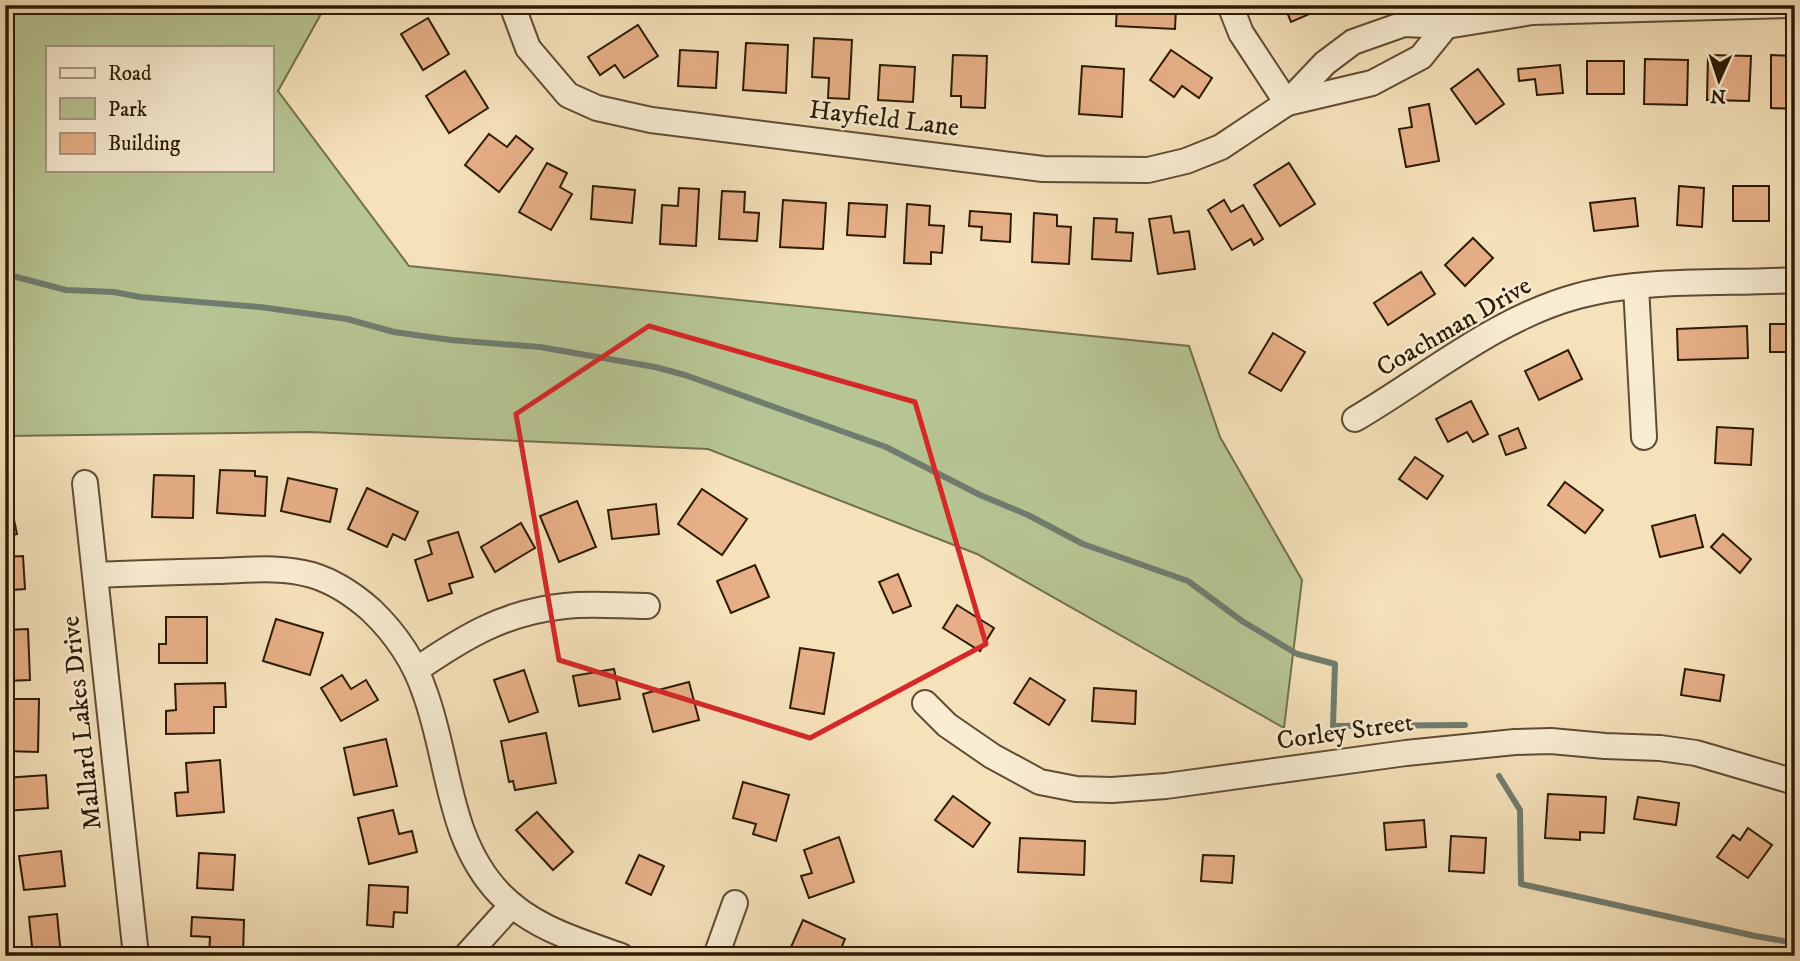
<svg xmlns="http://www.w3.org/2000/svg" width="1800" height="961" viewBox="0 0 1800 961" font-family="'IM FELL DW Pica',serif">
	<rect width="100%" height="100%" fill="#f5e1ba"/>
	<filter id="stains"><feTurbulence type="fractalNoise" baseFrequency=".00286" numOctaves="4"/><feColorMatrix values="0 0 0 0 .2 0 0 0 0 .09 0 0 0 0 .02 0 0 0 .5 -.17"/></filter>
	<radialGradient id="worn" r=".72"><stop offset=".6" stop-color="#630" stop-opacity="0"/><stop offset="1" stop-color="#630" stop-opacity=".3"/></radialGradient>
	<path fill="#b7c493" stroke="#72704c" stroke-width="2" fill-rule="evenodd" d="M5 5H326L278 91 409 266 1189 346 1220 437 1302 580 1284 728 977 554 708 449 310 432 5 436ZM47 47H271V170H47Z"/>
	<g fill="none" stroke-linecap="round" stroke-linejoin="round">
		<g stroke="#707c6f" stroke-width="6">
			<polyline points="5,274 66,290 114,292 140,297 260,307 347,319 394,332 451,340 540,347 655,367 685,375 886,447 980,495 1028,515 1083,544 1188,581 1242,621 1297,654 1335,664 1333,726 1465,725"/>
			<polyline points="1499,776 1520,810 1521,884 1755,936 1795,943"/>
		</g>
	</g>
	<g fill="#e7af87" stroke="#2d1b05" stroke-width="2">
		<polygon points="1117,5 1176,8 1175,29 1116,26"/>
		<polygon points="1284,5 1330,5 1291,22"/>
		<polygon points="428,18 449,54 423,70 401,34"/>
		<polygon points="638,25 658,56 624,78 615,65 600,75 588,57"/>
		<polygon points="814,38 852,40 849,99 828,98 829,78 812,77"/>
		<polygon points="746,43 788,45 786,93 743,90"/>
		<polygon points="680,50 718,52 716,88 678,86"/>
		<polygon points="1171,50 1212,78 1199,98 1182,86 1174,97 1150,80"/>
		<polygon points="953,55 987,56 985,108 961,107 961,96 951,96"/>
		<polygon points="1708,55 1751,56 1749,101 1707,100"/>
		<polygon points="1771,55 1792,56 1792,74 1795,74 1795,109 1771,108"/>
		<polygon points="1645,59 1688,60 1687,105 1644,104"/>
		<rect x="1587" y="61" width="37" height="33"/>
		<polygon points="880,65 915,67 913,102 878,100"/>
		<polygon points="1560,65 1563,93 1537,95 1535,79 1519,81 1518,69"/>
		<polygon points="1082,66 1124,69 1122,117 1079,114"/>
		<polygon points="1478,69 1504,104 1476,124 1451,89"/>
		<polygon points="465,71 488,108 449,133 426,96"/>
		<polygon points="1429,104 1439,161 1406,167 1399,129 1412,127 1409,108"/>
		<polygon points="489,134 507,147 516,136 533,149 499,192 465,165"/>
		<polygon points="547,163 567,173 560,187 572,194 551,230 519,212"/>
		<polygon points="1289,163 1315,204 1280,226 1254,185"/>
		<polygon points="593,186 635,190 632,223 591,219"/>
		<polygon points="1679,186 1704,188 1702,227 1677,225"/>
		<rect x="1733" y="186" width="36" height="35"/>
		<polygon points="679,188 699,189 696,246 660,244 662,205 678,206"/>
		<polygon points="722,191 745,192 744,212 759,213 757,241 719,239"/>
		<polygon points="1635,198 1638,226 1594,231 1590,203"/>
		<polygon points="783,200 826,203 823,249 780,247"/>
		<polygon points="1224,200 1231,212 1243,205 1263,239 1254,245 1251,239 1232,250 1208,210"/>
		<polygon points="849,203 887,205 885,237 847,235"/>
		<polygon points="907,204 930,206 929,225 944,226 942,253 931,252 931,264 904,263"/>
		<polygon points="970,211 1011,214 1010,242 981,240 982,227 969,226"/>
		<polygon points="1034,213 1057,215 1057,226 1071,227 1069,264 1032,262"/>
		<polygon points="1171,216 1174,233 1189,231 1195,269 1158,274 1149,219"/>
		<polygon points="1094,218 1117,219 1116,232 1133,233 1131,261 1092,259"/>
		<polygon points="1473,238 1493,258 1465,286 1445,265"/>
		<polygon points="1421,272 1435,294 1388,325 1374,303"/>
		<rect x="1770" y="324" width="25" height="28"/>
		<polygon points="1747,326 1748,358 1678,360 1677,329"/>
		<polygon points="1273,333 1305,352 1281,391 1249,373"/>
		<polygon points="1568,350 1582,379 1539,400 1525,371"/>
		<polygon points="1471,401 1488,434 1473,442 1467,432 1448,442 1436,419"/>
		<polygon points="1717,427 1753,429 1751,465 1715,463"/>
		<polygon points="1518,428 1526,448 1506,455 1499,436"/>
		<polygon points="1415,457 1443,476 1427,499 1399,479"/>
		<polygon points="220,470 255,471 255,476 267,477 265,516 217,513"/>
		<polygon points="154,475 194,476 193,518 152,517"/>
		<polygon points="288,478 337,489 330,522 281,511"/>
		<polygon points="1565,482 1603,510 1585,533 1548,505"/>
		<polygon points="367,488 418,512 405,540 393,534 387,547 348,529"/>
		<polygon points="702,489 747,519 722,555 678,524"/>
		<polygon points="577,501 596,547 559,562 540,516"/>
		<polygon points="656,504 659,534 612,539 608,510"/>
		<polygon points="13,515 17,534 5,537 5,517"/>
		<polygon points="1695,515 1703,547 1660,557 1652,526"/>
		<polygon points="521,523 535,548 495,572 481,547"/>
		<polygon points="458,532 473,577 449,584 452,593 428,601 415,560 432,554 428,541"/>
		<polygon points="1723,534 1751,559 1740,573 1711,547"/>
		<polygon points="23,556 25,589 11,590 13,612 5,612 5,557"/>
		<polygon points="755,565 769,597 731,613 717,581"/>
		<polygon points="898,574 911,606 893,613 879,582"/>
		<polygon points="957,605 994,628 980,651 943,628"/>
		<polygon points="166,617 207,617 207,663 159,663 159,644 166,644"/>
		<polygon points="276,619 323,633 310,675 263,661"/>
		<polygon points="28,629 30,680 5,681 5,630"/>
		<polygon points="800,648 834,653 824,714 790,708"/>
		<polygon points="614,669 620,699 579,706 573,676"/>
		<polygon points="1685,669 1724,675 1720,701 1681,695"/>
		<polygon points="524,670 538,712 509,722 494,680"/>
		<polygon points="342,675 351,689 366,680 378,700 341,721 321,688"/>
		<polygon points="1030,678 1065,700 1049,725 1014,703"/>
		<polygon points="689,682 699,720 653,732 643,694"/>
		<polygon points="225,683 226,707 214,707 214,733 166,734 166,711 176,710 175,684"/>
		<polygon points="1094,688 1136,691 1135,724 1092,721"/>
		<polygon points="12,699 39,699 38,752 5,751 5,714 12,714"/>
		<polygon points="546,733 556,783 515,790 513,781 509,782 501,741"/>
		<polygon points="386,739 397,786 354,795 344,748"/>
		<polygon points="220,760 224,812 177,816 175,793 188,792 186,763"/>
		<polygon points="46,775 48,808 5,811 5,778"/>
		<polygon points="743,782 789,795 776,841 753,834 756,824 733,818"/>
		<polygon points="1548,794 1606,797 1604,833 1580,832 1580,840 1545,838"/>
		<polygon points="953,796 990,823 973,847 935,820"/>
		<polygon points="1638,797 1679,803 1676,825 1634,819"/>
		<polygon points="393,810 399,834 412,831 417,852 369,864 358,818"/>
		<polygon points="537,812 573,852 553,870 516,830"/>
		<polygon points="1424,820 1426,847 1386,850 1384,823"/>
		<polygon points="1748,828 1772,845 1748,878 1717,857 1733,835 1740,840"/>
		<polygon points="1451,836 1486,838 1484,873 1449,871"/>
		<polygon points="839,837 854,882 809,898 801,876 812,873 804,850"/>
		<polygon points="1020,838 1085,841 1084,875 1018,872"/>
		<polygon points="61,851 65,886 24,890 19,856"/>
		<polygon points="199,853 235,855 233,890 197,888"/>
		<polygon points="639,855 664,866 651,895 626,883"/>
		<polygon points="1203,855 1234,856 1232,883 1201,881"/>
		<polygon points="369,885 408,887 407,913 394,912 393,927 367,925"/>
		<polygon points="57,914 61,956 33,956 29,917"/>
		<polygon points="192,917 244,920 243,956 209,956 210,937 191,936"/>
		<polygon points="803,920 845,939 838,956 787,956"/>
		<polygon points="336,950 363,952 363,956 335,956"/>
	</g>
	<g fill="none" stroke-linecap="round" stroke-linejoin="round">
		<defs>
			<g id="minor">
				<polyline points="512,5 528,48 568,95 597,108 651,120 1043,169 1148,170 1186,161 1221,147 1287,103 1325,63 1353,42 1404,24 1446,26 1532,12 1787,5"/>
				<polyline points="1230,5 1241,33 1287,103"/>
				<polyline points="1287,103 1372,83 1421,57 1446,26"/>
				<polyline points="1636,286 1644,437"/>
				<path d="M1355 419C1427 377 1496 318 1578 296 1642 278 1727 284 1795 280"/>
				<polyline points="85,483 136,956"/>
				<path d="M96 575C137 573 177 572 218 571 249 570 281 566 312 575 335 582 354 595 371 610 396 634 414 660 425 693 450 761 447 839 500 894 533 928 577 940 621 956"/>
				<path d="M416 670C464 637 505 612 565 606 591 603 620 606 647 606"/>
				<polyline points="925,703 947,725 992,756 1040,782 1076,789 1112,790 1166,786 1406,753 1515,742 1551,741 1605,746 1660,748 1696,753 1795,782"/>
				<polyline points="466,956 512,905"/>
				<polyline points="716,956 735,903"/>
			</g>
		</defs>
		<use href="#minor" stroke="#5f4c32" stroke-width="28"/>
		<use href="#minor" stroke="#f8ecd2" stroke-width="24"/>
	</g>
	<path fill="none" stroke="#d62828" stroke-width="5" stroke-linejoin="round" d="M649 326 915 402 986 644 810 738 559 660 516 414Z"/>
	<g text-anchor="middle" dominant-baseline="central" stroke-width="5" stroke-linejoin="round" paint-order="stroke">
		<g font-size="26" fill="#2d1b05" stroke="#f8ecd2">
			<text transform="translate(884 119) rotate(7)">Hayfield Lane</text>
			<text transform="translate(1454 327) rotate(-30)">Coachman Drive</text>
			<text transform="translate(82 723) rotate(-96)">Mallard Lakes Drive</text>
			<text transform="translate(1345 732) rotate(-8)">Corley Street</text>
		</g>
	</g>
	<rect width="1800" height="961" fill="none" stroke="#f5e1ba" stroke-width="28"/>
	<rect x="7" y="7" width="1786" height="947" fill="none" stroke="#2d1b05" stroke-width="3.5"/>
	<rect x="14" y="14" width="1772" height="933" fill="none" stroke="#2d1b05" stroke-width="2"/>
	<rect x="46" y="46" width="228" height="126" fill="#f8ecd2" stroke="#a79880" stroke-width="2"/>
	<rect x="60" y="68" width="35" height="10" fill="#f8ecd2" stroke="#a79880" stroke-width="2"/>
	<text x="108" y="80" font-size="21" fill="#2d1b05">Road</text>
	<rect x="60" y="98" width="35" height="21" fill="#b7c493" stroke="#a79880" stroke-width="2"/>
	<text x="108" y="116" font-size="21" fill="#2d1b05">Park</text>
	<rect x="60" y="133" width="35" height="21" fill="#e7af87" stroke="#a79880" stroke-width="2"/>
	<text x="108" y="150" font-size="21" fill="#2d1b05">Building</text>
	<g transform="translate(1719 80) rotate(183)" stroke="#f8ecd2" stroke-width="5" paint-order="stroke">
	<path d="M0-5L12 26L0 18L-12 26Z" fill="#2d1b05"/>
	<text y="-10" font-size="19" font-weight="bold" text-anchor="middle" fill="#2d1b05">N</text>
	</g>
	<rect width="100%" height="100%" filter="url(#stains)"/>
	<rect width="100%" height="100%" fill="url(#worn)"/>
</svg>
